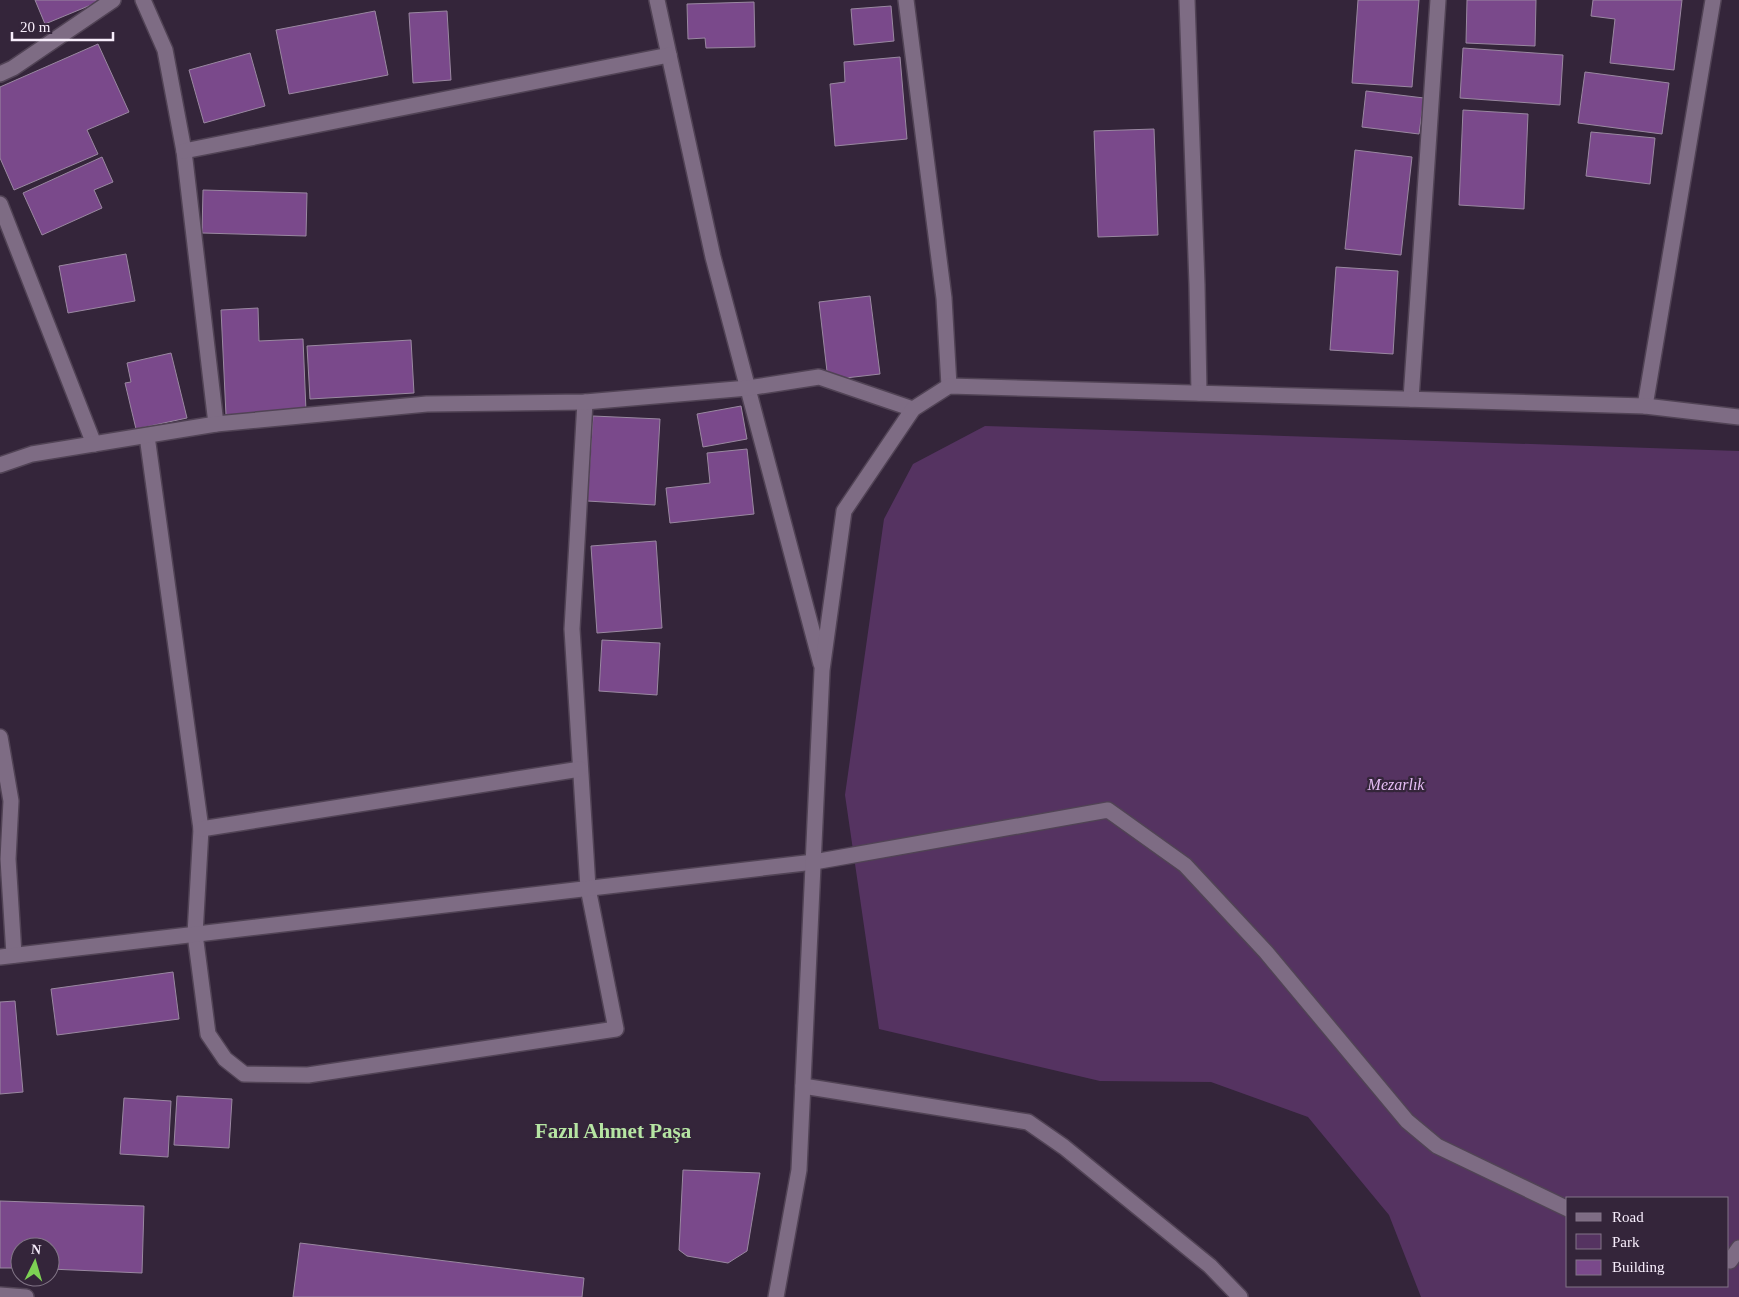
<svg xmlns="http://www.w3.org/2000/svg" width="1739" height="1297" viewBox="0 0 1739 1297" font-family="Georgia,serif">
	<rect width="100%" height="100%" fill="#34253a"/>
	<path fill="#553361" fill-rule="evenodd" d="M985 426 1739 451V1297H1421L1389 1215 1308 1117 1211 1082 1100 1081 879 1029 845 795 884 519 913 464ZM1568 1198H1728V1286H1568Z"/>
	<g fill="#7a498b" stroke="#9a88a1">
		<polygon points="35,0 103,0 45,24"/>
		<polygon points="1358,0 1419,0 1412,87 1352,83"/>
		<polygon points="1467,0 1536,0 1535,46 1466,43"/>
		<polygon points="1593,0 1682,0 1674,70 1610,63 1615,19 1591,16"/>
		<polygon points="754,2 755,47 706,48 705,38 688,39 687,4"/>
		<polygon points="891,6 894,41 854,45 851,9"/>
		<polygon points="375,11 388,75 289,94 276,30"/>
		<polygon points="447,11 451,80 413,83 409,13"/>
		<polygon points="98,44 129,112 87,130 98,154 14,190 0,158 0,87"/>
		<polygon points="1463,48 1563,55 1560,105 1460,98"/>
		<polygon points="250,53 265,106 204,123 189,70"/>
		<polygon points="900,57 907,139 835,146 830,84 845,82 844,62"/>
		<polygon points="1585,72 1669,83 1662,134 1578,123"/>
		<polygon points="1366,91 1424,98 1419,134 1362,127"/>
		<polygon points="1463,110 1528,114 1524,209 1459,205"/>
		<polygon points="1154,129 1158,235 1098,237 1094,131"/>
		<polygon points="1591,132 1655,138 1650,184 1586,176"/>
		<polygon points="1355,150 1412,157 1401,255 1345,249"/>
		<polygon points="102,157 113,182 94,190 102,208 42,235 23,193"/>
		<polygon points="203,190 307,193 306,236 202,233"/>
		<polygon points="126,254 135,301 68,313 59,266"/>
		<polygon points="1336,267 1398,271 1393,354 1330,350"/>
		<polygon points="870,296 880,374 828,380 819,302"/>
		<polygon points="258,308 259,341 303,339 306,411 226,415 221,310"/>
		<polygon points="411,340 414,393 310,399 307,346"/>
		<polygon points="171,353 187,418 136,429 125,383 131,382 127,363"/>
		<polygon points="741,406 747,439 703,447 697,414"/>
		<polygon points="593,416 660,419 655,505 587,501"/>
		<polygon points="747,449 754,514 670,523 666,488 710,483 707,453"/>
		<polygon points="656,541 662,628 597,633 591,546"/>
		<polygon points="602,640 660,643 657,695 599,691"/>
		<polygon points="173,972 179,1019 57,1035 51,989"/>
		<polygon points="15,1001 23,1092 0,1094 0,1002"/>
		<polygon points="177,1096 232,1099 229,1148 174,1145"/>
		<polygon points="124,1098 171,1101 168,1157 120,1154"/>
		<polygon points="683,1170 760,1173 747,1251 728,1263 687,1256 679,1250"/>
		<polygon points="0,1201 144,1206 142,1273 50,1269 50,1247 20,1247 20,1268 0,1268"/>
		<polygon points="300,1243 584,1278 582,1297 293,1297"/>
	</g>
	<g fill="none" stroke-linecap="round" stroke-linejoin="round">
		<defs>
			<g id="minor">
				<polyline points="143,0 165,50 184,151 216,424"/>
				<polyline points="657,0 713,257 821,664"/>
				<polyline points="906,0 944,298 949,386"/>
				<polyline points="1187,0 1197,285 1199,393"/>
				<polyline points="0,74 13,68 113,0"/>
				<polyline points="184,151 669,55"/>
				<polyline points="0,204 94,444"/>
				<polyline points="1411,399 1438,0"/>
				<polyline points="1645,406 1713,0"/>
				<polyline points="147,436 201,829 195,934 208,1034 225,1059 244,1074 308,1075 616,1029 588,888 572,629 585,402"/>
				<polyline points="0,465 32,454 216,424 427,404 585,402 748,388 819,377 913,409"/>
				<polyline points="0,737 11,801 8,859 14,955"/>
				<polyline points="201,829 580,769"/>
				<polyline points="0,957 814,862 1108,810 1185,865 1266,952 1407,1121 1437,1146 1568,1209"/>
				<polyline points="803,1086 1028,1122 1064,1147 1210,1266 1240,1297"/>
				<polyline points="1728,1260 1730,1261 1739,1248"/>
				<polyline points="0,1295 26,1297"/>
				<polyline points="776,1297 799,1170 822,670 844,511 913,409 949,386 1645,406 1739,417"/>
			</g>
		</defs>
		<use href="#minor" stroke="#514355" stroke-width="18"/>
		<use href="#minor" stroke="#7e6c84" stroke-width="15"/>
	</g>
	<g text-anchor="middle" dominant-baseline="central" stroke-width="4.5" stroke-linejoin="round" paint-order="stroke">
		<g font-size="16" font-style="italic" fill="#e5bdf4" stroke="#34253a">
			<text x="1396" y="784">Mezarlık</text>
		</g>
		<g font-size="21" font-weight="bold" fill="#b6e5a3" stroke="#34253a">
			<text x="613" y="1131">Fazıl Ahmet Paşa</text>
		</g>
	</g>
	<rect x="1566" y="1197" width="162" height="90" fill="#34253a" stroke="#827587"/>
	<rect x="1576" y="1213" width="25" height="8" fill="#7e6c84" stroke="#827587"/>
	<text x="1612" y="1222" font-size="15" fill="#f7edfb">Road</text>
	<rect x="1576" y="1234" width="25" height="15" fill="#553361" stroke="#827587"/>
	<text x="1612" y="1247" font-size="15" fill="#f7edfb">Park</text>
	<rect x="1576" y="1260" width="25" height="15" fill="#7a498b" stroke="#827587"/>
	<text x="1612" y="1272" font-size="15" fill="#f7edfb">Building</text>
	<g transform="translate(35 1262) rotate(5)"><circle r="24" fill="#34253a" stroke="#827587"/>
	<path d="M0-4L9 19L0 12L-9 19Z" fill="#7dd154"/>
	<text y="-8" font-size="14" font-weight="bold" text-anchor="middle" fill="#f7edfb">N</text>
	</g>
	<path d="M12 32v8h101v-8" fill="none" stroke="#f7edfb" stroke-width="2.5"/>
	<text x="20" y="32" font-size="15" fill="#f7edfb" stroke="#34253a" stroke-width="4" paint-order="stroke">20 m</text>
</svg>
